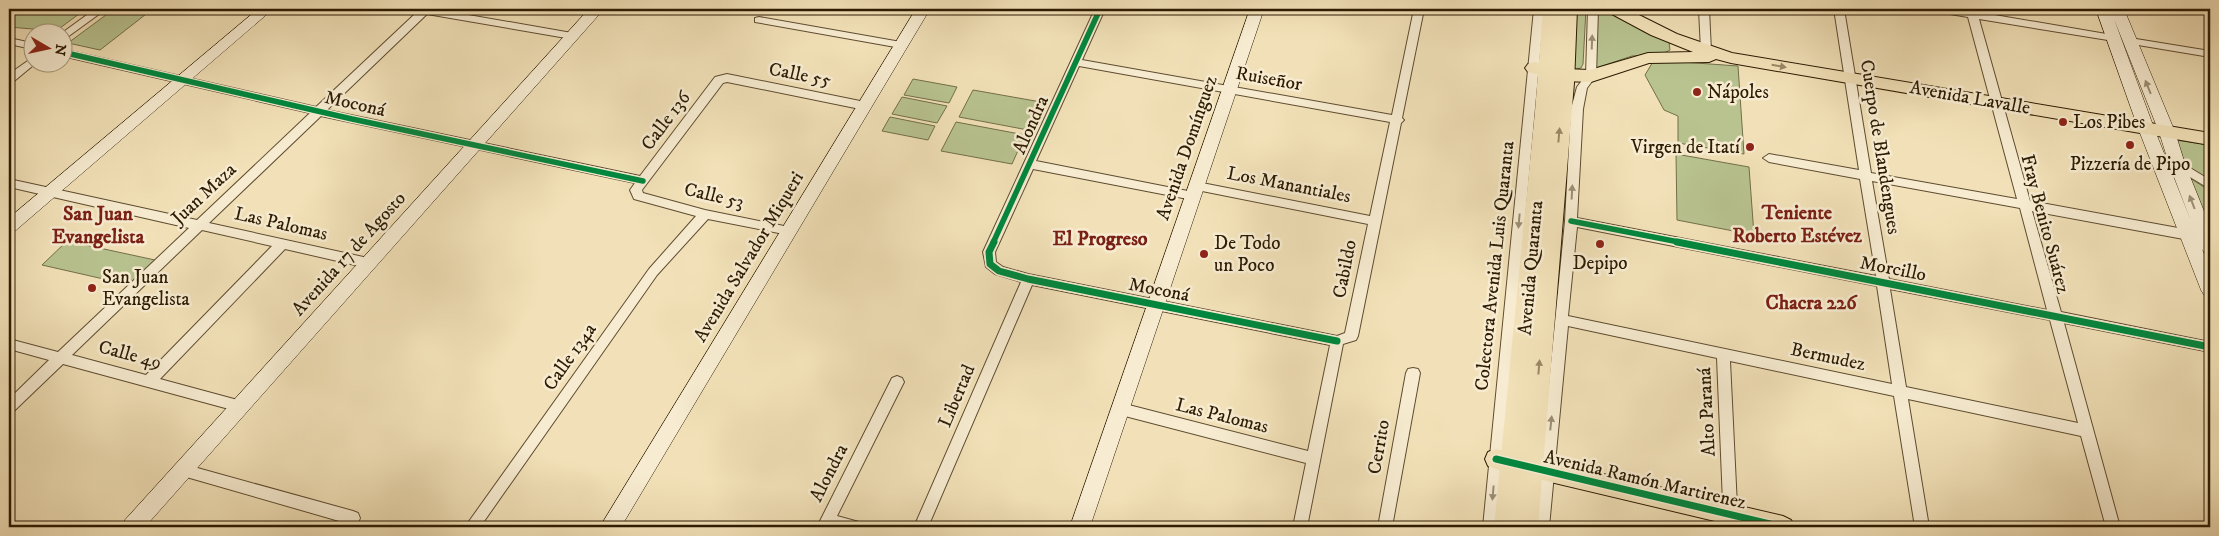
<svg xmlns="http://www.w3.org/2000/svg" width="2219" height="536" viewBox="0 0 2219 536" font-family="'IM FELL DW Pica',serif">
	<rect width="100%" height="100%" fill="#f2e1b8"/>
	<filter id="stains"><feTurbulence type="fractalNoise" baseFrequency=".004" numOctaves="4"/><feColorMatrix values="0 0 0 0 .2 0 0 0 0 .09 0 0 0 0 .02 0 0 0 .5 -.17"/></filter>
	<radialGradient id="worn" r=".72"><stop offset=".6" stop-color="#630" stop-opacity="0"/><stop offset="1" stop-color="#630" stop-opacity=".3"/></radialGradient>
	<g fill="#b8c390" stroke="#726f49">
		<polygon points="22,9 83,11 56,31 9,27 9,19"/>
		<polygon points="114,9 137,9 150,11 100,50 68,43"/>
		<polygon points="1574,9 1586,9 1583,64 1581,68 1576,69 1572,66 1571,63"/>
		<polygon points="1597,9 1606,9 1643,31 1669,42 1670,50 1662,54 1632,56 1596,68"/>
		<polygon points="1654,60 1738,66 1744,154 1678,143 1678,116 1664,110 1645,75"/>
		<polygon points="913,79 957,87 949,103 904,95"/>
		<polygon points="973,90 1041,102 1028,130 959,117"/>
		<polygon points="902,97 947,106 937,123 892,114"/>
		<polygon points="890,117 935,126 928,140 882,131"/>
		<polygon points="956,122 1025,135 1012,164 941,151"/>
		<polygon points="2176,140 2210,145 2210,181 2184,164"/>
		<polygon points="1676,154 1749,167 1754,235 1677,220"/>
		<polygon points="2190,178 2210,191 2210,228"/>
		<polygon points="67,241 155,260 130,285 42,265"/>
	</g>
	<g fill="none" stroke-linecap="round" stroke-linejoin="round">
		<defs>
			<g id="street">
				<polygon points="95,9 106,9 62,41 62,33"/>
				<path d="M412 9H434L572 33 577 36 572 39 427 14 327 110 640 176 715 77 727 74 865 102 871 106 865 110 727 82 723 83 642 190 643 193 705 210 789 227 795 231 789 235 708 219 657 275 480 527H465L649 269 696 216 634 199 630 190 635 183 321 116 209 223 368 258 372 260 374 263 372 266 368 268 285 249 160 379 245 402 247 406 245 410 240 412 63 364 14 411 9 413V399L49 360 9 349V339L58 352 189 228 9 187V179L197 220 310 113 62 56V49L316 107 417 12ZM202 230 272 246 146 375 72 355Z"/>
				<path d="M1095 9H1105L1082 60 1392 115 1414 9H1424L1402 118 1404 120 1401 123 1358 336 1356 340 1343 344 1307 527H1293L1306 463 1121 415 1116 413 1114 409 1116 405 1121 403 1308 451 1330 345 1032 285 928 527H914L1021 282 995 274 986 267 983 252ZM1079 66 1390 122 1370 216 1197 182 1191 186 1197 190 1368 224 1345 333 1337 336 1028 274 1003 267 996 262 995 252 1033 169 1193 200 1199 196 1193 192 1036 161Z"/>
				<polygon points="1534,9 1544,9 1497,527 1483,527"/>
				<path d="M1588 9H1598L1596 76 1587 88 1583 109 1577 218 1876 276 1860 179 1769 162 1763 158 1769 154 1859 170 1834 9H1844L1871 173 2017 199 1968 17 1938 12 1933 9 1966 10V9H1976L1977 12 2118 36 2119 38 2114 41 1979 19 2030 201 2189 230 2195 235 2189 240 2032 211 2061 312 2210 342V352L2064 323 2120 527H2106L2081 436 1908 399 1929 527H1915L1894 396 1730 361 1738 527H1724L1717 358 1568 326 1549 527H1535L1565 221 1571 109 1577 87 1586 75ZM1872 181 2020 208 2047 310 1889 279ZM1577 227 1877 286 1892 384 1568 316ZM1890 289 2050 320 2078 423 1906 387Z"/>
				<polygon points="1699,9 1709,9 1711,51 1706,54 1701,51"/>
				<polygon points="759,17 901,42 906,45 901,48 755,22 755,18"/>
				<polygon points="9,38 32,43 32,49 9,44"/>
				<polygon points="2130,38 2210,51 2210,57 2126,43 2125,41"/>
				<polygon points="32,58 32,62 36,63 13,82 9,82 9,74"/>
				<polygon points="2177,160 2210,180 2210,189 2173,167 2171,164 2173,161"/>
				<polygon points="1413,368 1418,369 1420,373 1392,527 1378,527 1406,373 1408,369"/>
				<polygon points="897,376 902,378 904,382 837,516 859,522 861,527 817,527 892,378"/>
				<polygon points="183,464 353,511 358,513 360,518 358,523 353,525 183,476 178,474 176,470 178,466"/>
			</g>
			<g id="secondary">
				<polygon points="258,9 273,9 15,231 9,233 9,218"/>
				<polygon points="589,9 604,9 145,527 122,527 125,520"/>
				<polygon points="916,9 930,9 621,527 600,527"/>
				<polygon points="1250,9 1264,9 1090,527 1070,527"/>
				<path d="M2096 9H2124L2175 132 2185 164 2210 226V253L2204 252 2202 249 2210 268V297L2204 295 2201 290 2138 128ZM2114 19 2159 132 2169 164 2191 221 2154 128Z"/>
			</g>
			<g id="primary">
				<polygon points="1608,9 1627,9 1677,34 1732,53 2210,133 2210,145 1731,63 1716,59 1709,62 1649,63 1591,82 1564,81 1528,72 1525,68 1528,64 1534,62 1564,69 1590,70 1648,53 1693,52 1651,35 1610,13"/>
				<polygon points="1496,449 1783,516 1791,520 1795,527 1740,527 1496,469 1488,466 1485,459 1488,452"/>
			</g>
			<polygon id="highway" points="1543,9 1577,9 1574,83 1538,527 1494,527 1535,111"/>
		</defs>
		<use href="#street" stroke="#5e4c30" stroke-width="2"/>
		<use href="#secondary" stroke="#2c1b02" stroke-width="1"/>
		<use href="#primary" stroke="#2c1b02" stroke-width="2"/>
		<use href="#highway" stroke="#2c1b02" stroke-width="2"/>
		<use href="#street" fill="#f7ecd1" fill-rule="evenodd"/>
		<use href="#secondary" fill="#f7ecd1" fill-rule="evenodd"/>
		<use href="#primary" fill="#f2e1b8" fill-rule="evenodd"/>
		<use href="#highway" fill="#f2e1b8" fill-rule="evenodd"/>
		<defs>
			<g id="cycleway-far1">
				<polyline points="62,52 352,119 643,181"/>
				<polyline points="1571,221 1684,243"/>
				<polyline points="993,243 1100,9"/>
			</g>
			<g id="cycleway">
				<polyline points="994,242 989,252 990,264 999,271 1028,279 1337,341"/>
				<polyline points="1677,242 2210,347"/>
				<polyline points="1496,459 1783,527"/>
			</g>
		</defs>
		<use href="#cycleway-far1" stroke="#f7ecd1" stroke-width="8"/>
		<use href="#cycleway" stroke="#f7ecd1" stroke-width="10"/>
		<use href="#cycleway-far1" stroke="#00873e" stroke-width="5.5"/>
		<use href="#cycleway" stroke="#00873e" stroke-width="7"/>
	</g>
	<defs><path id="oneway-solid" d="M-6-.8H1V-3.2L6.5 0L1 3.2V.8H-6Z" transform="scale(1.25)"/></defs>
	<g fill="#9c8e74">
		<use href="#oneway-solid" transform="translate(1592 42) rotate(-88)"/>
		<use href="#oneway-solid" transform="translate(2148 87) rotate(-112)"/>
		<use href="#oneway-solid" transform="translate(1572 192) rotate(-87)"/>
		<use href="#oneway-solid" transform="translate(2192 202) rotate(-111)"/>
		<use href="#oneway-solid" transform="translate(1519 221) rotate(95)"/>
		<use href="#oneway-solid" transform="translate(1551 423) rotate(-84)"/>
		<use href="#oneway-solid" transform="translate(1493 493) rotate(95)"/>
	</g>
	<g fill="#986">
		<use href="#oneway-solid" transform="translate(1779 66) rotate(10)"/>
		<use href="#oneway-solid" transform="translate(1559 135) rotate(-85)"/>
		<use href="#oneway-solid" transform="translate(1539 367) rotate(-85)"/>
	</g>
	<g fill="#8f2418" stroke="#f7ecd1" stroke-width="2">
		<circle cx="1697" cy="92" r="5"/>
		<circle cx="2063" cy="122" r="5"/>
		<circle cx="2130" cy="145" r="5"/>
		<circle cx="1750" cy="147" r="5"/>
		<circle cx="1600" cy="244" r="5"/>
		<circle cx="1204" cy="254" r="5"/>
		<circle cx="92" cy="288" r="5"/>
	</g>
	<g text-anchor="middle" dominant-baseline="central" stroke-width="5" stroke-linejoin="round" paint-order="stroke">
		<g font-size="19" fill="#2c1b02" stroke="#f7ecd1">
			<text transform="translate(800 75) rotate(11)">Calle 55</text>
			<text transform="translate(1269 79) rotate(10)">Ruiseñor</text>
			<text transform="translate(1970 98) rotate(10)">Avenida Lavalle</text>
			<text transform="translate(355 104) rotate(13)">Moconá</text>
			<text transform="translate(666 121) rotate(-53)">Calle 136</text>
			<text transform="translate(1031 125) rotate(-66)">Alondra</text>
			<text transform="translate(1880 147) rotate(81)">Cuerpo de Blandengues</text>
			<text transform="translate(1187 148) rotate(-71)">Avenida Domínguez</text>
			<text transform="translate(1289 185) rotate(11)">Los Manantiales</text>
			<text transform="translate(204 194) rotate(-43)">Juan Maza</text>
			<text transform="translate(714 196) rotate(13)">Calle 53</text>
			<text transform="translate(281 224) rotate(13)">Las Palomas</text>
			<text transform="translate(2045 224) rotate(75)">Fray Benito Suárez</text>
			<text transform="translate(349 254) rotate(-48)">Avenida 17 de Agosto</text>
			<text transform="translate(749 257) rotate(-59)">Avenida Salvador Miqueri</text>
			<text transform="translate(1495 266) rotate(-84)">Colectora Avenida Luis Quaranta</text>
			<text transform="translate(1531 268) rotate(-85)">Avenida Quaranta</text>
			<text transform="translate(1345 269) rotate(-79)">Cabildo</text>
			<text transform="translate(1893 269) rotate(11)">Morcillo</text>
			<text transform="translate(1159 290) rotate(11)">Moconá</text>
			<text transform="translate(130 355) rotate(15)">Calle 49</text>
			<text transform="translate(570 357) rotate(-55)">Calle 134a</text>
			<text transform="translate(1828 357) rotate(12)">Bermudez</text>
			<text transform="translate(957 396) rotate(-67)">Libertad</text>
			<text transform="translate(1707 412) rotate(-93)">Alto Paraná</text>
			<text transform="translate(1222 416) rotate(14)">Las Palomas</text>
			<text transform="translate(1379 447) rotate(-80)">Cerrito</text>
			<text transform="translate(829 473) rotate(-63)">Alondra</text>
			<text transform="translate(1645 480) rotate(13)">Avenida Ramón Martirenez</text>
		</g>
		<g font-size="19" fill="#2c1b02" stroke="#f7ecd1" text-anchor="start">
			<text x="1707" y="92">Nápoles</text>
			<text x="2073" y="122">Los Pibes</text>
			<text x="1740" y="147" text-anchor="end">Virgen de Itatí</text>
			<text x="2130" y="164" text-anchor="middle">Pizzería de Pipo</text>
			<text x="1214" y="243">De Todo<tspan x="1214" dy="22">un Poco</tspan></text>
			<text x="1600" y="263" text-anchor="middle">Depipo</text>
			<text x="102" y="277">San Juan<tspan x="102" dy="22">Evangelista</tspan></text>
		</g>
		<g font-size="20" font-weight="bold" fill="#7a1f14" stroke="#f7ecd1">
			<text x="1797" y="213">Teniente<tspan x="1797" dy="23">Roberto Estévez</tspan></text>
			<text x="98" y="214">San Juan<tspan x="98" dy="23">Evangelista</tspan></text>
			<text x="1100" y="239">El Progreso</text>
			<text x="1811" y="303">Chacra 226</text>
		</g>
	</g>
	<rect width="2219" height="536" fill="none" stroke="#f2e1b8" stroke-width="30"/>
	<rect x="10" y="10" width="2199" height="516" fill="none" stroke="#2c1b02" stroke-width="2.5"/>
	<rect x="15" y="15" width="2189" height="506" fill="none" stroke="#2c1b02"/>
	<g transform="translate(48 48) rotate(99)"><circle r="24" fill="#f7ecd1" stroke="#a6987e"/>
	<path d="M0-4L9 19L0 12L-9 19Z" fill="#8f2418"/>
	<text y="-8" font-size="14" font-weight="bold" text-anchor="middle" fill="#2c1b02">N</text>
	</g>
	<rect width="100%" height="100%" filter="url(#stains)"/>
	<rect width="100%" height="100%" fill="url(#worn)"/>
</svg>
